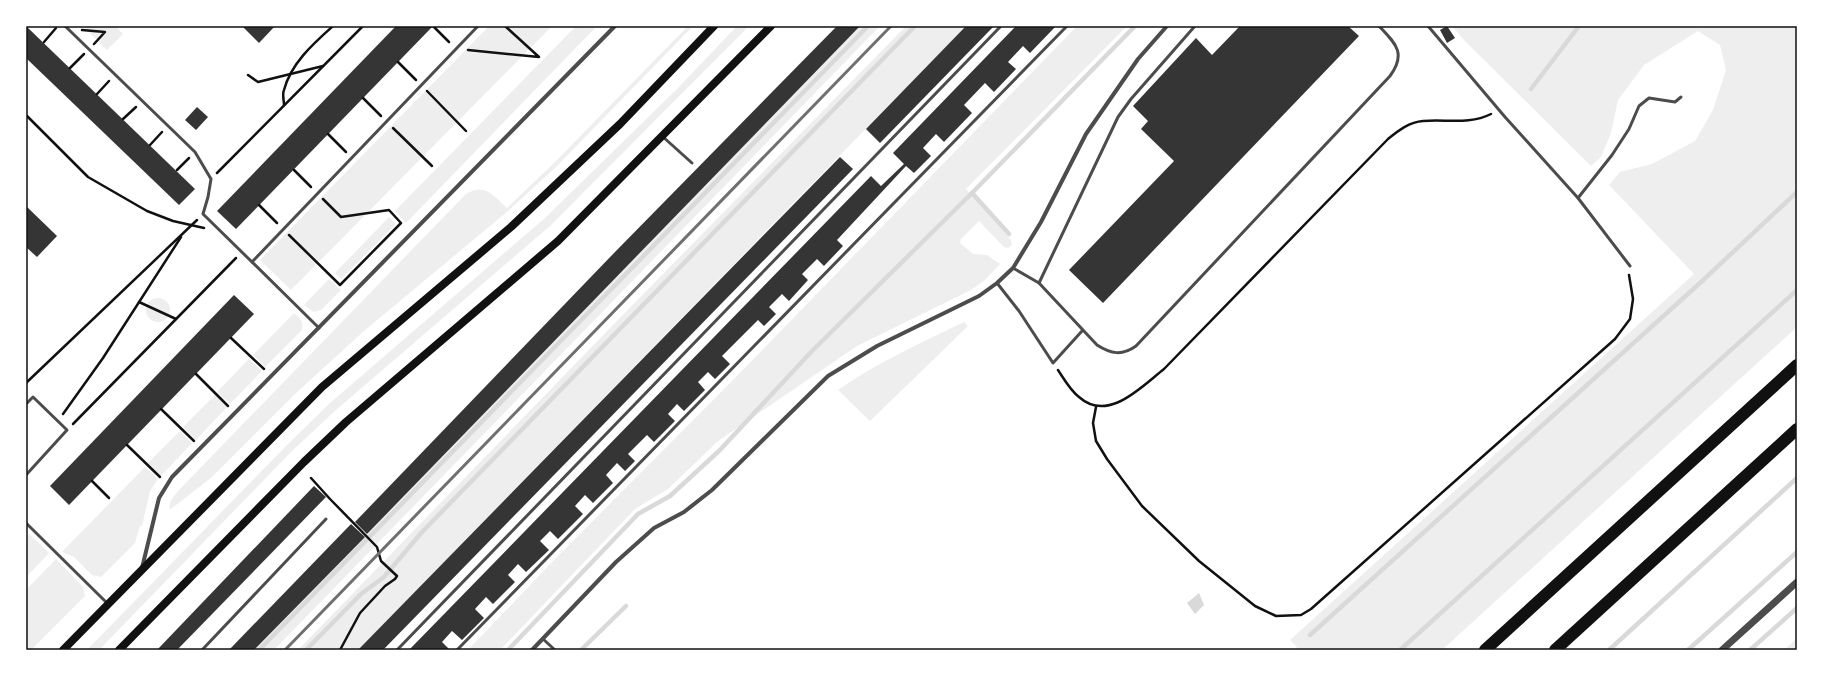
<svg xmlns="http://www.w3.org/2000/svg" width="1823" height="676" viewBox="0 0 1823 676" font-family="Manrope,sans-serif">
	<rect width="100%" height="100%" fill="#fff"/>
	<g fill="#eee">
		<polygon points="87,26 115,26 123,34 107,50 85,28"/>
		<polygon points="489,26 552,26 291,290 260,260"/>
		<polygon points="576,26 597,26 406,223 395,211"/>
		<path d="M688 26H693L557 166 508 211 364 331 296 393 212 477 171 509 169 508 171 500 178 491 466 194C486 182 493 196 507 208L554 163Z"/>
		<polygon points="737,26 749,26 551,225 336,410 293,450 99,650 87,650 287,445 330,403 545,218 677,89"/>
		<polygon points="860,26 880,26 274,650 254,650"/>
		<polygon points="906,26 966,26 358,650 298,650 612,326"/>
		<polygon points="1077,26 1127,26 966,189 1011,240 1012,245 1008,248 1004,247 979,221 961,239 960,243 973,254 987,255 1000,264 985,280 971,290 857,346 718,441 668,489 635,509 500,650 468,650 557,557 735,378"/>
		<polygon points="1452,26 1797,26 1797,327 1442,650 1294,650 1297,647 1290,640 1694,274 1609,185 1620,172 1652,164 1695,141 1713,110 1726,70 1720,45 1698,31 1644,65 1618,100 1611,133 1601,157 1591,166 1464,40"/>
		<polygon points="389,217 396,224 341,279 335,273"/>
		<polygon points="329,279 341,290 321,310 314,312 304,305"/>
		<circle cx="158" cy="310" r="12"/>
		<path d="M294 313C300 318 305 323 301 331L265 367 253 355Z"/>
		<path d="M964 322 968 326 870 421 838 390C878 362 921 343 964 322Z"/>
		<polygon points="249,359 262,371 230,404 217,392"/>
		<polygon points="215,395 227,407 196,440 183,427"/>
		<polygon points="180,431 192,443 161,476 148,463"/>
		<polygon points="145,467 158,479 150,491 142,526 140,526 135,543 101,577 92,575 74,557 62,552"/>
		<polygon points="29,534 49,553 26,577 26,537"/>
		<polygon points="56,559 83,587 85,596 31,650 26,650 26,590"/>
		<polygon points="1797,638 1797,650 1784,650"/>
	</g>
	<polygon fill="#d9d9d9" points="1199,593 1204,605 1195,614 1187,603"/>
	<g fill="none" stroke-linecap="round" stroke-linejoin="round">
		<g stroke="#d9d9d9" stroke-width="4.5">
			<polyline points="1531,89 1579,26"/>
			<polyline points="972,193 1009,234"/>
			<polyline points="1310,635 1700,283 1797,192"/>
			<polyline points="259,650 868,26"/>
			<polyline points="306,650 361,594 384,577 422,532 915,26"/>
			<polyline points="508,650 638,514 670,496 719,451 812,351 972,193 1135,26"/>
			<polyline points="581,650 626,606"/>
			<polyline points="1400,650 1797,290"/>
			<polyline points="1609,650 1797,478"/>
			<polyline points="1688,650 1797,552"/>
			<polyline points="1750,650 1797,608"/>
		</g>
	</g>
	<g fill="#353535">
		<polygon points="26,26 195,189 179,205 26,58"/>
		<polygon points="242,26 275,26 259,43"/>
		<polygon points="396,26 433,26 236,229 217,211"/>
		<polygon points="837,26 860,26 367,534 355,522 614,253"/>
		<polygon points="966,26 994,26 880,143 866,129"/>
		<polygon points="1016,26 1056,26 1030,53 1023,46 1008,62 1016,69 994,92 985,83 964,105 972,113 944,142 936,134 923,148 931,156 914,173 906,166 837,240 843,246 824,266 817,259 802,274 808,280 789,301 782,294 769,307 776,314 764,326 758,320 722,356 730,364 715,379 708,372 698,382 705,390 684,411 677,404 668,414 675,421 654,442 647,435 628,454 635,461 625,471 617,463 606,475 613,483 593,503 585,495 575,506 583,514 558,539 550,531 540,541 549,550 526,572 518,564 508,575 515,582 493,604 486,597 475,609 484,618 462,640 452,631 442,642 450,650 409,650 871,176 881,186 904,164 893,153"/>
		<polygon points="1240,26 1348,26 1359,36 1103,303 1069,270 1174,161 1141,129 1148,121 1133,106 1196,38 1212,55"/>
		<polygon points="1447,26 1455,38 1447,43 1440,30"/>
		<polygon points="197,107 208,117 196,130 185,120"/>
		<polygon points="840,157 853,169 383,650 358,650"/>
		<polygon points="26,206 57,236 37,257 26,247"/>
		<polygon points="234,295 254,314 69,505 50,486"/>
		<polygon points="314,486 326,497 177,650 157,650"/>
		<polygon points="351,524 365,537 254,650 229,650"/>
	</g>
	<g fill="none" stroke-linecap="round" stroke-linejoin="round">
		<g stroke="#111" stroke-width="2.5">
			<polyline points="433,26 449,42"/>
			<polyline points="82,30 105,32 94,44"/>
			<polyline points="44,42 56,28"/>
			<polyline points="468,50 539,57 505,26"/>
			<polyline points="398,62 416,80"/>
			<polyline points="70,68 84,54"/>
			<polyline points="248,75 258,82 323,66"/>
			<polyline points="427,91 466,131"/>
			<polyline points="97,94 109,81"/>
			<polyline points="363,98 381,116"/>
			<path d="M284 105C284 100 282 94 284 90 291 63 314 43 333 26"/>
			<polyline points="26,115 88,177 147,211 173,221 204,228"/>
			<polyline points="123,119 136,107"/>
			<polyline points="393,128 432,166"/>
			<polyline points="328,134 346,152"/>
			<polyline points="150,145 162,132"/>
			<polyline points="177,170 189,158"/>
			<polyline points="294,170 311,187"/>
			<polyline points="217,173 363,26"/>
			<polyline points="259,205 277,223"/>
			<polyline points="289,235 340,285 401,223 389,210 341,217 323,199"/>
			<polyline points="139,302 176,319"/>
			<polyline points="231,338 264,369"/>
			<path d="M1058 370C1064 379 1070 390 1079 397 1108 423 1141 387 1164 369L1388 139C1398 131 1409 122 1423 121 1447 119 1469 125 1491 114"/>
			<polyline points="196,374 228,406"/>
			<polyline points="26,383 197,220"/>
			<polyline points="1096,407 1093,423 1096,441 1107,459 1142,506 1199,561 1255,606 1276,616 1301,615 1311,609 1615,339 1630,319 1633,299 1629,275"/>
			<polyline points="161,409 194,441"/>
			<polyline points="63,414 103,358 181,237"/>
			<polyline points="73,424 236,258"/>
			<polyline points="127,445 160,477"/>
			<polyline points="311,478 330,499 377,547 381,561 397,576 395,579 385,586 360,613 340,650"/>
			<polyline points="92,481 109,498"/>
		</g>
		<g stroke="#4c4c4c" stroke-width="3">
			<polyline points="65,26 195,152 211,179 208,197 203,214 252,262"/>
			<polyline points="1428,26 1505,117 1578,198 1630,266"/>
			<polyline points="662,136 692,163"/>
			<polyline points="1578,198 1612,155 1629,129 1639,106 1649,98 1675,102 1681,97"/>
			<path d="M1013 268 1039 283 1097 345C1111 354 1122 356 1136 346L1390 76C1407 53 1395 43 1379 26"/>
			<polyline points="997,283 1019,311 1053,363 1082,331"/>
			<polyline points="1039,283 1118,117 1131,99 1195,26"/>
			<polyline points="319,328 252,262 478,26"/>
			<polyline points="26,404 33,397 67,430 26,475"/>
			<polyline points="26,523 107,603"/>
			<polyline points="543,639 555,650"/>
			<polyline points="202,650 326,519"/>
			<polyline points="397,650 1001,26"/>
			<polyline points="457,650 1067,26"/>
		</g>
		<g stroke="#4c4c4c" stroke-width="4">
			<polyline points="142,568 159,498 172,477 615,26"/>
			<polyline points="532,650 616,562 654,528 684,512 712,490 828,376 877,346 979,296 997,283 1013,268 1041,222 1086,134 1138,59 1167,26"/>
		</g>
		<polyline stroke="#4c4c4c" stroke-width="7" points="1722,650 1797,582"/>
		<g stroke="#111" stroke-width="8">
			<polyline points="63,650 322,387 511,227 620,124 714,26"/>
			<polyline points="119,650 304,462 346,422 558,241 771,26"/>
		</g>
		<g stroke="#111" stroke-width="12">
			<polyline points="1485,650 1797,365"/>
			<polyline points="1555,650 1797,429"/>
		</g>
		<polyline stroke="#707070" stroke-width="3" points="285,650 891,26"/>
	</g>
	<rect width="1823" height="676" fill="none" stroke="#ffffff" stroke-width="54"/>
	<rect x="27" y="27" width="1769" height="622" fill="none" stroke="#111" stroke-width="1.5"/>
</svg>
